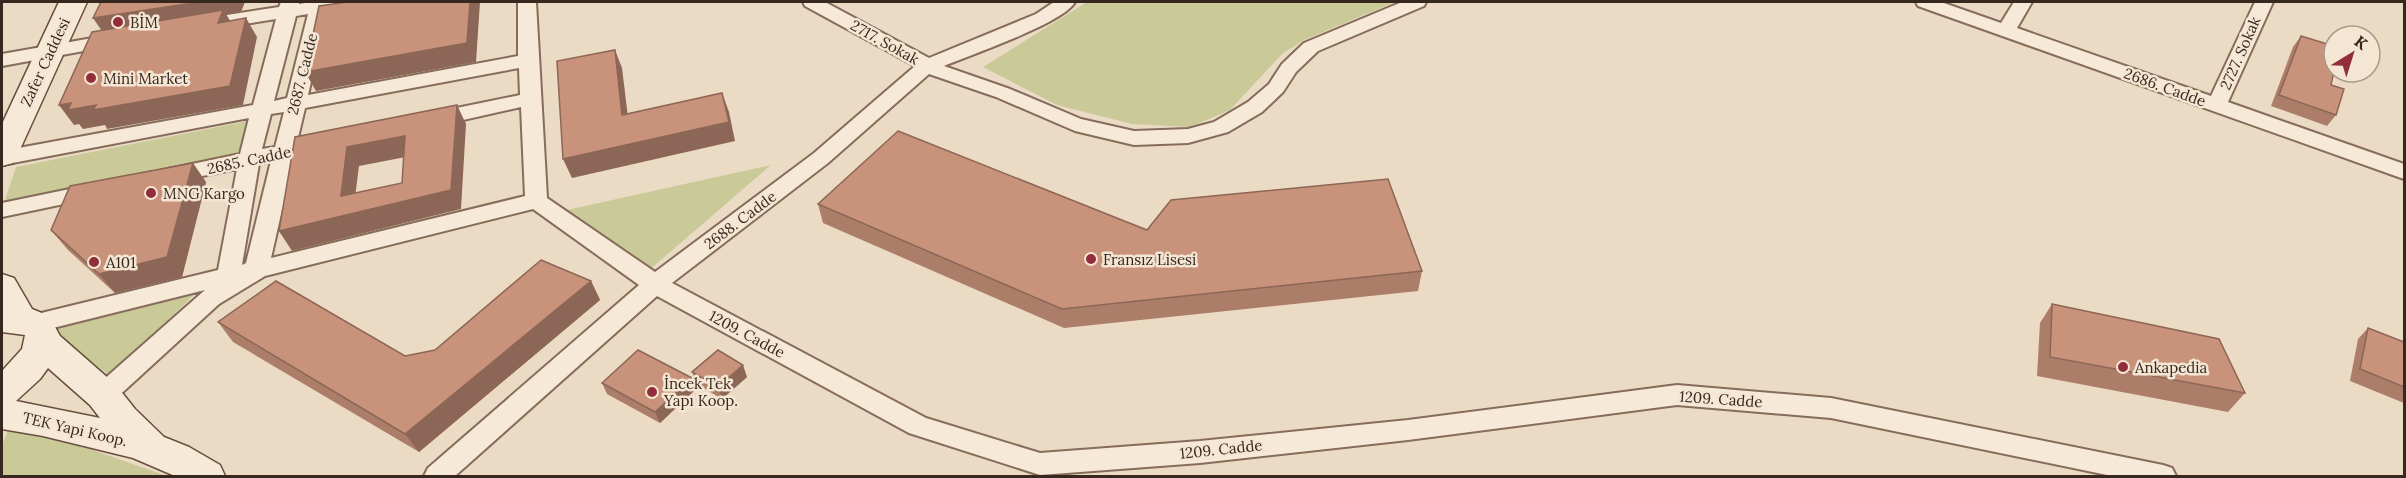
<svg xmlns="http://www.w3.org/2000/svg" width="2406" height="478" viewBox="0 0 2406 478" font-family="Lora,serif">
	<rect width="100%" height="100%" fill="#ecdbc4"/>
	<g fill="#cac998">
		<polygon points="1087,2 1395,2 1304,40 1282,54 1230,110 1190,127 1132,124 1057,105 983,67"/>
		<polygon points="248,121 242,157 3,206 16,167"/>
		<polygon points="771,165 647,272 567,210"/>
		<polygon points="195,294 110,376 44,326"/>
		<polygon points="12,420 16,423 167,476 2,476 2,445"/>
	</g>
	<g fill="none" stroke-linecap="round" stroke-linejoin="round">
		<defs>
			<g id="minor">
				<path d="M281 2H299V4L311 2H360L358 6 327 11 308 95 518 56V2H536L547 198 655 272 814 153 915 66 805 6 803 2H825L929 58 1036 14 1054 2H1075C1064 23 970 55 944 66L1010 89 1081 119 1134 131 1188 129 1214 122 1248 102 1269 84 1282 64 1304 43 1402 2H1426L1424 6 1318 51 1296 72 1283 92 1262 112 1228 132 1188 143 1134 145 1075 131 996 97 929 74 828 163 672 283 926 418 1040 453 1200 441 1408 420 1677 385 1831 398 2163 465 2172 468 2176 476H2112L1831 418 1677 405 1408 440 1200 463 1040 475 909 433 657 296 455 476H424L428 468 639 285 533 209 265 276 219 304 112 402 103 405 94 402 90 395 94 388 205 290 33 333 25 330 21 324 25 318 33 315 218 270 237 169 168 183 160 181 157 176 160 171 168 169 240 154 249 118 2 165V151L253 105 276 19 201 31 194 29 192 25 194 21 201 19 279 7ZM308 14 287 98 274 101 296 16ZM519 68 520 95 432 113 425 115 422 120 425 125 432 127 521 107 525 196 271 258 294 157 328 149 331 144 328 139 321 137 297 142 305 108ZM284 112 275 147 262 149 271 114ZM271 161 246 263 242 265 259 164Z"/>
				<polygon points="1916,2 1941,2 2001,23 2014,2 2032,2 2017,28 2211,96 2255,2 2273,2 2228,102 2404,164 2404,179 1918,6"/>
				<polygon points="115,34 122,36 125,40 122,44 2,66 2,54"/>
				<polygon points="94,184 102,186 105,191 102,196 2,217 2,203"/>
			</g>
			<g id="secondary">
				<polygon points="59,2 87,2 17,156 13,163 2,166 2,124"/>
				<path d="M2 274 14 278 32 309 49 316 60 336 116 385 135 409 164 437 189 447 220 465 225 476H175L133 458 43 436 2 429V371L22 349 25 335 2 332ZM48 368 90 405 100 418 16 401 40 379Z"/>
			</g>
		</defs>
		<use href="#minor" stroke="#866c5b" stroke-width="4"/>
		<use href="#secondary" stroke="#674e3e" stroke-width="3"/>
		<use href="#minor" fill="#f7e9d7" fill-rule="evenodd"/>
		<use href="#secondary" fill="#f7e9d7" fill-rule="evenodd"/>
	</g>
	<g fill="#ac7e6a">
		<polygon points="2301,36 2331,85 2336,115 2327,126 2271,106 2293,47"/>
		<polygon points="206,182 182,277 115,293 67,249 51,230"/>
		<polygon points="818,204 1147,230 1422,271 1418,291 1064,328 823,223"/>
		<polygon points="591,281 600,300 419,452 233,342 218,322 405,356 435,350"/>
		<polygon points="2052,304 2245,393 2228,412 2037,376 2040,323"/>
		<polygon points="2368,328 2404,342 2404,403 2350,381 2358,339"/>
		<polygon points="692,372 747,377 722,399 697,384"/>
		<polygon points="602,383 696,389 660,423 607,394"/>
	</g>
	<g fill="#8c6656">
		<polygon points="200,2 245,2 241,12 226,14 235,29 218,23 104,34 93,18"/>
		<polygon points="470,2 480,2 476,62 316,91 305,72"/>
		<polygon points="246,18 257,37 243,105 107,129 105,125 83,129 79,124 74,125 59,105 71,103"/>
		<polygon points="615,50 622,68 630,134 622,115"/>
		<polygon points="722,93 729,112 735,141 572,178 563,159"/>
		<polygon points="457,105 466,124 461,209 292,251 279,231 347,147 405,136 416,155 359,166 353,213 451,190"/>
		<polygon points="193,163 206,182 182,277 115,293 99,274"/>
		<polygon points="591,281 600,300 419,452 405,434"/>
		<polygon points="743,365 747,377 722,399 718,387"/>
		<polygon points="692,378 696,389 660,423 655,412"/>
	</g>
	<g fill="#c8927b" stroke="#8c6656" stroke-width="1.5" fill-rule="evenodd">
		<polygon points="101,2 200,2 93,18"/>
		<polygon points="347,2 470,2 467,43 305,72 319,6"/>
		<polygon points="223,10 218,23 246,18 230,86 93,110 96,105 68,110 71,103 59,105 92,32"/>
		<polygon points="2301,36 2334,46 2334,71 2331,85 2344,89 2336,115 2279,95"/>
		<polygon points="615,50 622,115 722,93 729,122 563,159 557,61"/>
		<path d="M457 105 451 190 279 231 295 137ZM405 136 402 183 341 196 347 147Z"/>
		<polygon points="898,131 1147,230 1171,200 1388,179 1422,271 1062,309 818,204"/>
		<polygon points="193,163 167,257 99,274 51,230 70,186"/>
		<polygon points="541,260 591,281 405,434 218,322 276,281 405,356 435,350"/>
		<polygon points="2052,304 2219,339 2245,393 2050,357"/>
		<polygon points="2368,328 2404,342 2404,387 2360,369"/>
		<polygon points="638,350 692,378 655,412 602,383"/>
		<polygon points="718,350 743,365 718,387 692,372"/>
	</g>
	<g fill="#922e3b" stroke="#f4e6d3" stroke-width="2">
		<circle cx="118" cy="22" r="6"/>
		<circle cx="91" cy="78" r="6"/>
		<circle cx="151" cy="193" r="6"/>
		<circle cx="1091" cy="259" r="6"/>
		<circle cx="94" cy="262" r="6"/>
		<circle cx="2123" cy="367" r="6"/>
		<circle cx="652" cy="392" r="6"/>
	</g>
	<g text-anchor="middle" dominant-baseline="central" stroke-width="5" stroke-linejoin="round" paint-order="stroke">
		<g font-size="15" fill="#36271f" stroke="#f4e6d3" text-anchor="start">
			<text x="130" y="22">BİM</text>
			<text x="103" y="78">Mini Market</text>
			<text x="163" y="193">MNG Kargo</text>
			<text x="1103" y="259">Fransız Lisesi</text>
			<text x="106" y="262">A101</text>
			<text x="2135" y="367">Ankapedia</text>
			<text x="664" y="383">İncek Tek<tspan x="664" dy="17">Yapı Koop.</tspan></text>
		</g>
		<g font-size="15" fill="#36271f" stroke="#f4e6d3">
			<text transform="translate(885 42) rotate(29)">2717. Sokak</text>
			<text transform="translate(2240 53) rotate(-66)">2727. Sokak</text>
			<text transform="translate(45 62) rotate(-65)">Zafer Caddesi</text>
			<text transform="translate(302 74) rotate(-76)">2687. Cadde</text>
			<text transform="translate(2165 87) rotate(20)">2686. Cadde</text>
			<text transform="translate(249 160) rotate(-12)">2685. Cadde</text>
			<text transform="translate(740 220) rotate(-37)">2688. Cadde</text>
			<text transform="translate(747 334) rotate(28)">1209. Cadde</text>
			<text transform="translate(1721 399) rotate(4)">1209. Cadde</text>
			<text transform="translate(75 429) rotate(13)">TEK Yapi Koop.</text>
			<text transform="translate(1221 449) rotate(-6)">1209. Cadde</text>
		</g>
	</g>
	<rect width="2406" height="478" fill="none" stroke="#36271f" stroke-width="6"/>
	<g transform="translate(2352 54) rotate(38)"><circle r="28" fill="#f4e6d3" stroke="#a89a8b" stroke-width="1.5"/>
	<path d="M0-4.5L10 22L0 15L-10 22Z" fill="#922e3b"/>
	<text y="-9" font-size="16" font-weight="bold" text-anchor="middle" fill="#36271f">K</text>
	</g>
</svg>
